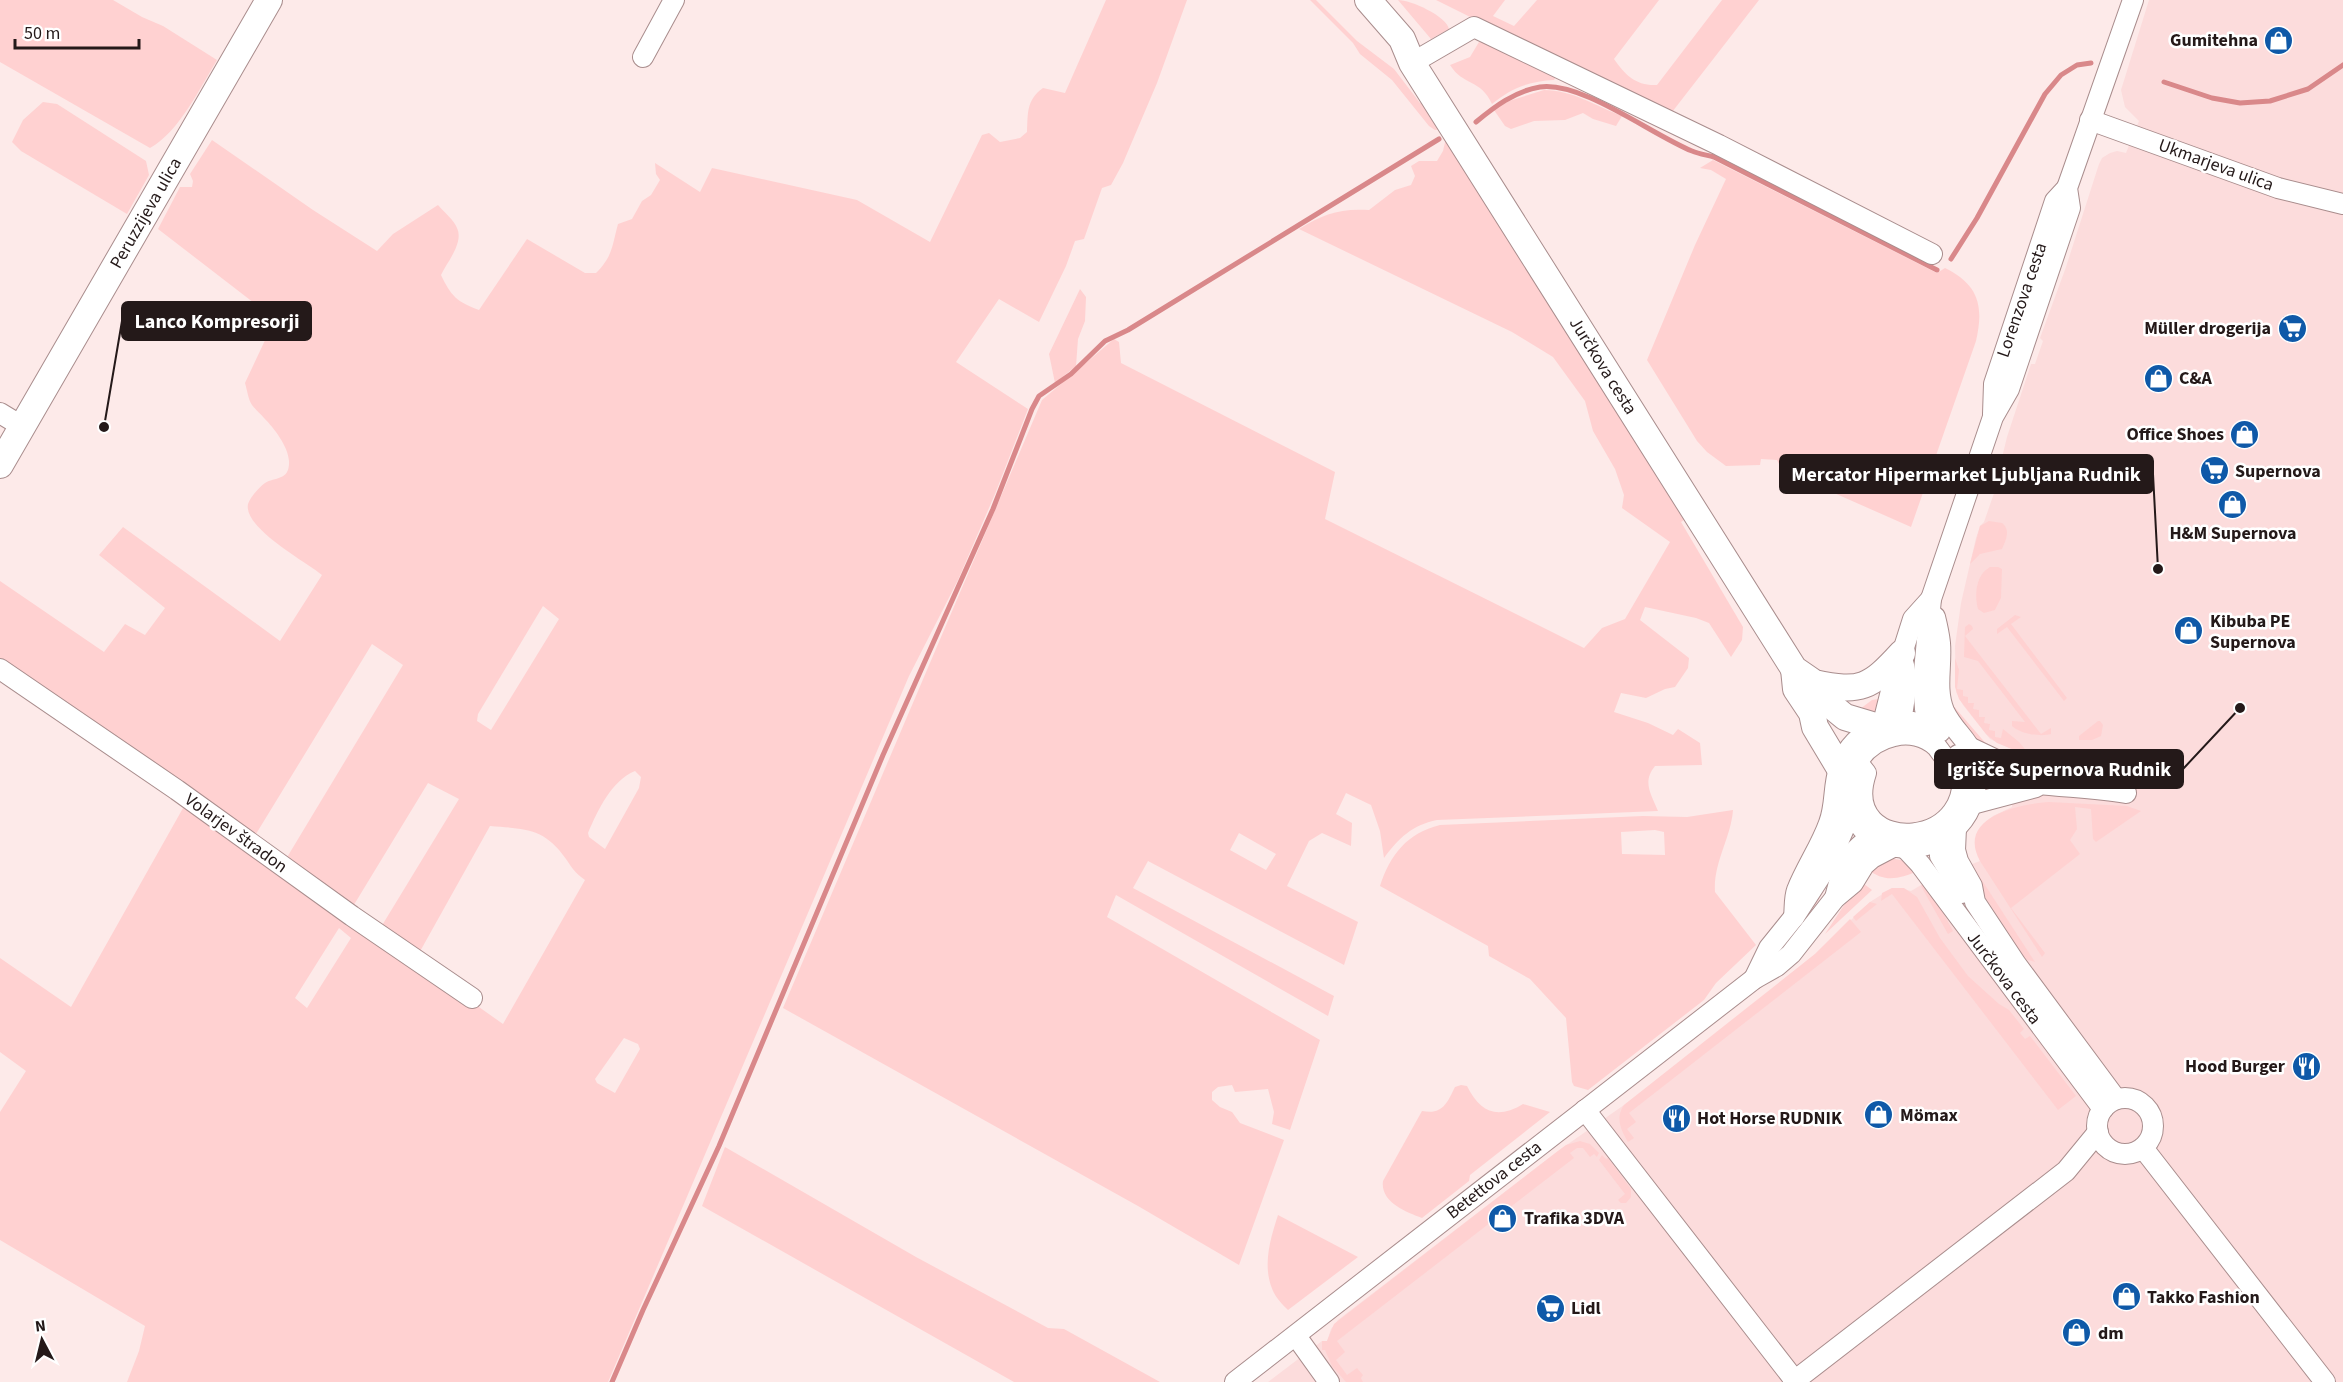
<svg xmlns="http://www.w3.org/2000/svg" width="2343" height="1382" viewBox="0 0 2343 1382" font-family="'Source Sans 3',sans-serif">
	<rect width="100%" height="100%" fill="#fdeae9"/>
	<polygon fill="#fcdcdc" points="2149,0 2343,0 2343,1382 1268,1382 1322,1341 1327,1341 1331,1329 1338,1320 1558,1151 1624,1105 1730,1023 1815,954 1870,902 1892,888 1900,888 1911,891 1926,882 1980,861 1975,847 1978,831 1993,816 2012,807 2018,752 1990,739 1963,705 1956,692 1955,646 1961,603 1976,538 1980,526 1984,522 1999,479 1999,470 2007,437 2031,364 2035,364 2043,341 2040,338 2066,267 2099,164 2102,158 2110,153 2117,151 2126,153 2139,121 2125,107 2121,90"/>
	<g fill="#ffd1d1" fill-rule="evenodd">
		<path d="M0 0H113L142 17 163 26 217 60C200 88 179 132 150 148L0 62Z"/>
		<path d="M1106 0H1187L1157 83 1123 163 1111 185 1102 188 1084 239 1075 241 1066 266 1039 322 999 299 956 362 1028 409 995 494 958 580 909 676 608 1382H127L139 1351 145 1326 0 1240V1112L26 1071 0 1052V958L71 1007 187 801 503 1024 585 880C574 872 573 869 566 859 544 827 524 829 490 826L418 955 378 932 459 799 428 783 352 908 283 864 403 665 372 644 253 839 0 662V581L104 652 125 624 145 635 165 608 99 555 123 527 280 641 322 575C306 562 243 528 248 504 250 498 259 487 265 483 275 477 290 481 289 461 288 446 274 428 264 418 261 414 255 409 252 405 248 399 247 389 245 383L275 319 158 229 180 187H192L193 181 190 174 212 140 313 210 377 251 393 234 438 205C444 212 454 220 457 228 464 243 447 262 441 275 451 296 457 302 479 310L527 239 585 273H596C613 256 612 246 618 224L632 219 642 201 651 195 660 180 656 174 655 163 700 192 712 168 857 200 930 242 982 135 989 133 1000 142 1020 138 1027 132C1028 114 1026 100 1043 88L1065 93ZM543 606 559 619 491 730 477 721 478 714ZM635 771 641 777 639 788 605 849 589 837 588 833C598 810 611 781 635 771ZM339 928 351 938 307 1008 295 998ZM624 1038 638 1044 640 1049 615 1093 597 1083 595 1079Z"/>
		<polygon points="1310,0 1316,0 1357,41 1394,69 1420,103 1423,102 1441,129 1435,130 1429,126 1392,80 1360,54 1353,43"/>
		<path d="M1398 0C1411 0 1446 16 1449 29L1431 39Z"/>
		<path d="M1436 0H1505L1493 16 1514 26 1537 0H1659L1614 59C1625 75 1636 86 1657 85L1722 0H1759L1669 116Z"/>
		<path d="M1479 42 1494 44 1557 75 1554 80C1530 81 1511 88 1492 104 1481 79 1463 86 1450 65L1470 57Z"/>
		<path d="M1544 90C1572 90 1596 106 1622 116L1616 126 1593 119 1583 113 1565 120 1534 121 1511 129 1505 126 1494 110 1509 101Z"/>
		<polygon points="43,102 57,104 146,161 149,175 127,214 21,151 12,142 23,120"/>
		<path d="M1446 138 1684 520 1681 522 1743 627 1742 640 1731 657 1709 623 1696 618 1645 607 1640 620 1689 658 1688 668 1675 687 1665 689 1646 698 1621 693 1614 712 1648 723 1673 735 1678 729 1700 743 1702 765 1655 766C1642 782 1651 794 1658 811L1437 820C1412 825 1399 838 1384 858L1380 831 1371 805 1346 793 1336 814 1352 823 1351 846 1322 833 1309 841 1287 886 1358 922 1344 965 1148 861 1133 888 1334 996 1328 1016 1116 895 1107 917 1320 1040 1290 1130 1272 1124 1274 1112 1268 1089 1235 1092 1232 1085 1218 1087 1212 1092V1100L1220 1107 1232 1112 1240 1123 1284 1140 1239 1265 1138 1206 783 1008 1042 400 1114 339 1119 342 1121 363 1335 472 1325 519 1584 648 1602 628 1625 619 1670 542 1622 508 1624 495 1615 469 1593 431 1585 401 1553 357 1512 332 1299 229C1323 214 1340 208 1369 210L1395 190 1411 185 1415 176 1411 166 1419 161H1437L1443 151ZM1239 833 1276 854 1266 870 1230 850Z"/>
		<path d="M1713 160 1937 273 1945 268C1979 285 1984 306 1976 341L1911 527 1782 470 1777 460 1761 459 1760 465 1726 466 1707 452 1697 441 1647 360 1695 245 1726 179 1711 170 1700 168Z"/>
		<polygon points="1080,289 1086,297 1085,321 1078,339 1076,366 1055,383 1049,354"/>
		<path d="M1989 521 2002 523C2011 530 2006 540 2002 549L1980 554 1970 564 1980 526Z"/>
		<path d="M1990 567H1998L2002 569 2001 598 1995 610 1984 613 1978 609C1974 594 1976 575 1990 567Z"/>
		<polygon points="2015,615 2021,617 2011,624 2067,698 2064,701 2007,627 1997,634 1997,629"/>
		<path d="M1969 624 1972 626 1973 629 1965 636 2041 734 2051 728V734C2040 737 2021 734 2012 726V721L2025 722 1978 661 1964 657 1965 627Z"/>
		<polygon points="1955,658 1959,670 1957,689 1963,690 1963,696 1968,697 1968,703 1974,703 1973,709 1979,710 1979,717 1985,717 1984,723 1990,724 1989,730 1995,731 1995,737 2001,738 2003,729 2019,742 2029,754 2034,751 2038,756 2043,752 2047,757 2052,753 2055,758 2060,755 2064,759 2069,756 2072,760 2078,757 2081,761 2086,758 2083,752 2086,750 2099,754 2110,763 2126,751 2129,754 2115,765 2046,759 2027,755 1997,743 1986,734 1959,699 1955,687"/>
		<polygon points="1885,698 1876,715 1860,709 1872,700"/>
		<polygon points="1950,702 1988,746 1986,751 1957,719"/>
		<polygon points="2098,721 2100,721 2103,725 2101,736 2092,740 2079,740 2079,736"/>
		<path d="M2049 802 2127 806 2141 811 2096 842 2093 839 2091 809 2075 807 2077 829 2070 840 2080 854 2011 908 2045 953 2042 957 1980 861C1956 817 2019 804 2049 802Z"/>
		<path d="M1733 810C1731 838 1713 863 1715 892L1756 945 1716 983 1704 1000 1588 1090 1574 1086 1572 1082 1566 1018 1530 979 1489 956 1488 946 1380 886C1390 855 1407 833 1440 825L1643 816 1687 817ZM1655 830 1664 832 1665 855 1622 854 1621 832Z"/>
		<path d="M1891 858 1905 861 1918 871C1898 879 1885 883 1867 869Z"/>
		<path d="M1837 862C1823 900 1799 931 1772 961Z"/>
		<polygon points="1972,865 2035,962 2025,959 1966,867"/>
		<polygon points="1860,881 1872,890 1825,934"/>
		<polygon points="1926,882 1953,931 1948,934 1921,886"/>
		<polygon points="1892,888 1904,888 1917,897 1940,938 1968,976 1999,1004 2009,1010 2024,1029 2020,1033 2025,1039 2030,1036 2076,1096 2058,1110 1892,894 1881,901 1882,893"/>
		<polygon points="1870,902 1877,904 1856,921 1853,917"/>
		<path d="M1850 919 1861 932 1629 1113 1636 1122 1627 1129 1634 1138 1628 1142C1621 1130 1615 1118 1624 1105L1815 954Z"/>
		<path d="M1461 1085 1467 1086C1480 1112 1497 1120 1523 1104L1550 1112 1470 1175 1469 1181 1422 1218C1406 1212 1380 1202 1383 1181L1422 1111C1443 1115 1447 1103 1455 1087Z"/>
		<polygon points="1580,1141 1590,1144 1599,1153 1597,1157 1594,1154 1590,1157 1583,1148 1577,1148 1570,1153 1574,1158 1337,1341 1345,1352 1336,1360 1347,1375 1357,1368 1363,1375 1361,1378 1363,1382 1346,1382 1332,1366 1325,1350 1322,1350 1322,1341 1327,1341 1334,1324 1558,1151 1566,1145"/>
		<polygon points="725,1147 916,1257 1048,1328 1064,1329 1160,1382 1014,1382 702,1206"/>
		<polygon points="1602,1155 1606,1159 1608,1158 1631,1189 1631,1197 1626,1203 1621,1203 1618,1200 1625,1194 1599,1160"/>
		<path d="M1278 1215 1358 1257 1288 1310C1283 1305 1276 1298 1273 1291 1262 1266 1270 1240 1278 1215Z"/>
	</g>
	<g fill="none" stroke-linecap="round" stroke-linejoin="round">
		<g stroke="#d9888a" stroke-width="5">
			<polyline points="2164,82 2212,98 2240,103 2270,101 2308,89 2343,65"/>
			<path d="M1476 122C1494 107 1515 91 1540 87 1582 81 1652 135 1692 151 1699 154 1707 155 1714 157L1937 270"/>
			<polyline points="1951,259 1977,218 2045,94 2061,75 2077,65 2091,63"/>
			<polyline points="612,1382 643,1310 719,1146 883,755 993,509 1032,409 1039,396 1071,374 1105,341 1128,330 1439,139"/>
		</g>
		<defs>
			<g id="minor">
				<polyline points="643,57 674,0"/>
				<polyline points="1412,63 1474,27 1719,145 1932,254"/>
				<polyline points="2090,120 2278,188 2343,204"/>
				<polyline points="0,413 23,427"/>
				<polyline points="1993,414 1994,384 2055,201 2067,188"/>
				<path d="M1935 617C1937 625 1939 634 1940 643 1942 666 1935 689 1944 711 1958 740 1979 742 1976 783 1975 805 1964 824 1946 836 1917 856 1872 851 1855 818 1838 784 1858 744 1894 736 1909 732 1925 736 1936 746 1939 749 1941 754 1945 757 1951 761 1970 767 1978 770 2025 789 2077 784 2126 793"/>
				<polyline points="0,669 177,790 352,916 472,998"/>
				<polyline points="1883,723 1894,679 1913,619 1931,599"/>
				<polyline points="1933,728 1925,709 1923,681 1931,599 1993,417 2009,389 2070,208 2067,188 2133,0"/>
				<path d="M1896 733C1905 711 1907 689 1904 665"/>
				<polyline points="1971,748 2028,775"/>
				<path d="M1850 753 1866 773C1837 860 1990 853 1958 755"/>
				<polyline points="1972,804 2036,787"/>
				<polyline points="1956,828 1955,850 1958,861 1972,886 1975,902 2016,964 2116,1099"/>
				<polyline points="1939,830 1940,856 1962,893"/>
				<polyline points="1905,848 1920,864 2103,1109"/>
				<path d="M1835 898C1843 865 1850 846 1883 831"/>
				<path d="M1794 917C1795 909 1794 898 1797 890 1806 867 1821 846 1829 823 1836 805 1833 786 1839 769 1852 726 1904 708 1940 732"/>
				<polyline points="1754,979 1769,948 1794,917 1829,863 1852,810"/>
				<circle cx="2125" cy="1126" r="28"/>
				<polyline points="1585,1110 1796,1382"/>
				<polyline points="2143,1148 2325,1382"/>
				<polyline points="1296,1336 1329,1382"/>
				<polyline points="1235,1382 1754,979 1777,966 1791,954 1835,898 1853,883 1864,865 1872,858 1893,847"/>
				<polyline points="1793,1382 2066,1171 2098,1132"/>
			</g>
			<g id="major">
				<polyline points="1368,0 1402,39 1412,63 1794,669 1810,680 1834,708 1845,717 1875,726"/>
				<polyline points="0,465 269,0"/>
				<polyline points="1794,669 1796,689 1812,713 1815,727 1839,767"/>
				<path d="M1814 683C1861 693 1870 688 1902 653"/>
			</g>
		</defs>
		<use href="#minor" stroke="#a98d8d" stroke-width="22"/>
		<use href="#major" stroke="#a98d8d" stroke-width="28"/>
		<use href="#minor" stroke="#fff" stroke-width="20"/>
		<use href="#major" stroke="#fff" stroke-width="26"/>
	</g>
	<defs>
		<symbol id="shop-disc" viewBox="-11 -11 22 22"><circle r="9.5" fill="#0f59a8" stroke="#fff"/><path d="M-5-2.5h2.3a2.7 3.5 0 0 1 5.4 0H5L5.5 6h-11ZM-1.5-2.5h3a1.5 2.3 0 0 0-3 0Z" fill="#fff"/></symbol>
		<symbol id="supermarket-disc" viewBox="-11 -11 22 22"><circle r="9.5" fill="#0f59a8" stroke="#fff"/><path d="M-6-5.5h2.5l.6 2H6L4.5 2H-2.5L-4.4-4H-6ZM-1.5 3.2a1.3 1.3 0 1 0 .1 0ZM3 3.2a1.3 1.3 0 1 0 .1 0Z" fill="#fff"/></symbol>
		<symbol id="restaurant-disc" viewBox="-11 -11 22 22"><circle r="9.5" fill="#0f59a8" stroke="#fff"/><path d="M-5-6h1v4h1v-4h1v4h1v-4h1v5L-1.5 .5V6h-2V.5L-5-1ZM5-6V6H3V1.5H1.5Q1.5-4 5-6Z" fill="#fff"/></symbol>
	</defs>
	<g fill-rule="evenodd">
		<use href="#shop-disc" x="2262" y="24" width="33" height="33"/>
		<use href="#supermarket-disc" x="2276" y="312" width="33" height="33"/>
		<use href="#shop-disc" x="2142" y="362" width="33" height="33"/>
		<use href="#shop-disc" x="2228" y="418" width="33" height="33"/>
		<use href="#supermarket-disc" x="2198" y="454" width="33" height="33"/>
		<use href="#shop-disc" x="2216" y="488" width="33" height="33"/>
		<use href="#shop-disc" x="2172" y="614" width="33" height="33"/>
		<use href="#restaurant-disc" x="2290" y="1050" width="33" height="33"/>
		<use href="#shop-disc" x="1862" y="1098" width="33" height="33"/>
		<use href="#restaurant-disc" x="1660" y="1102" width="33" height="33"/>
		<use href="#shop-disc" x="1486" y="1202" width="33" height="33"/>
		<use href="#shop-disc" x="2110" y="1280" width="33" height="33"/>
		<use href="#supermarket-disc" x="1534" y="1292" width="33" height="33"/>
		<use href="#shop-disc" x="2060" y="1316" width="33" height="33"/>
	</g>
	<g text-anchor="middle" dominant-baseline="central" stroke-width="5" stroke-linejoin="round" paint-order="stroke">
		<g font-size="18" font-weight="bold" fill="#241919" stroke="#fff" text-anchor="start">
			<text x="2258" y="40" text-anchor="end">Gumitehna</text>
			<text x="2271" y="328" text-anchor="end">Müller drogerija</text>
			<text x="2179" y="378">C&amp;A</text>
			<text x="2224" y="434" text-anchor="end">Office Shoes</text>
			<text x="2235" y="471">Supernova</text>
			<text x="2233" y="533" text-anchor="middle">H&amp;M Supernova</text>
			<text x="2210" y="621">Kibuba PE<tspan x="2210" dy="21">Supernova</tspan></text>
			<text x="2285" y="1066" text-anchor="end">Hood Burger</text>
			<text x="1900" y="1115">Mömax</text>
			<text x="1697" y="1118">Hot Horse RUDNIK</text>
			<text x="1524" y="1218">Trafika 3DVA</text>
			<text x="2147" y="1297">Takko Fashion</text>
			<text x="1571" y="1308">Lidl</text>
			<text x="2098" y="1333">dm</text>
		</g>
		<g font-size="18" fill="#241919" stroke="#fff">
			<text transform="translate(2216 165) rotate(20)">Ukmarjeva ulica</text>
			<text transform="translate(146 213) rotate(-60)">Peruzzijeva ulica</text>
			<text transform="translate(2022 300) rotate(-71)">Lorenzova cesta</text>
			<text transform="translate(1603 366) rotate(58)">Jurčkova cesta</text>
			<text transform="translate(236 833) rotate(36)">Volarjev štradon</text>
			<text transform="translate(2004 978) rotate(53)">Jurčkova cesta</text>
			<text transform="translate(1494 1180) rotate(-38)">Betettova cesta</text>
		</g>
	</g>
	<path fill="none" stroke="#241919" stroke-width="2" d="M104 427L122 321M2158 569L2153 474M2240 708L2183 769"/>
	<g fill="#241919" stroke="#fff" stroke-width="2">
		<circle cx="104" cy="427" r="6"/>
		<circle cx="2158" cy="569" r="6"/>
		<circle cx="2240" cy="708" r="6"/>
	</g>
	<g fill="#241919" stroke="#241919" stroke-width="2">
		<rect x="122" y="302" width="189" height="38" rx="6"/>
		<rect x="1780" y="455" width="373" height="38" rx="6"/>
		<rect x="1935" y="750" width="248" height="38" rx="6"/>
	</g>
	<g font-size="20" text-anchor="middle" font-weight="bold" fill="#fff">
		<text x="217" y="328">Lanco Kompresorji</text>
		<text x="1966" y="481">Mercator Hipermarket Ljubljana Rudnik</text>
		<text x="2059" y="776">Igrišče Supernova Rudnik</text>
	</g>
	<g transform="translate(42 1340) rotate(353)" stroke="#ffffff" stroke-width="4.5" paint-order="stroke">
	<path d="M0-4.5L10 22L0 15L-10 22Z" fill="#241919"/>
	<text y="-9" font-size="16" font-weight="bold" text-anchor="middle" fill="#241919">N</text>
	</g>
	<path d="M15 39v9h124v-9" fill="none" stroke="#241919" stroke-width="3"/>
	<text x="24" y="39" font-size="18" fill="#241919" stroke="#ffffff" stroke-width="4.5" paint-order="stroke">50 m</text>
</svg>
